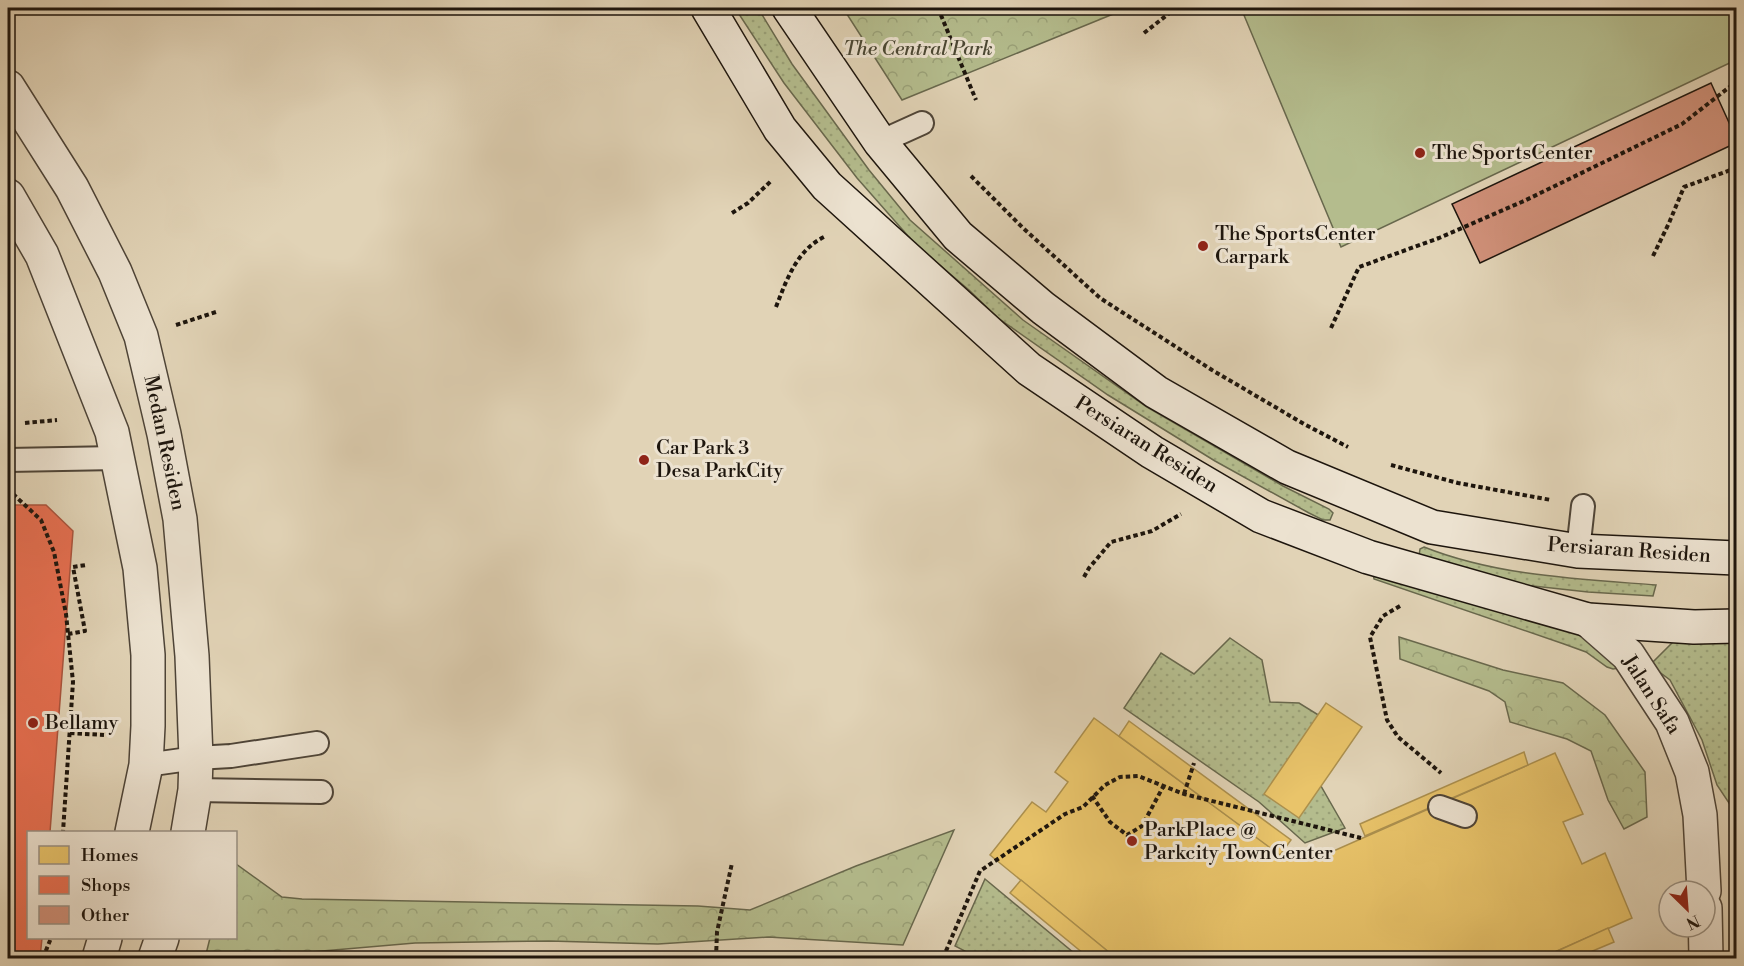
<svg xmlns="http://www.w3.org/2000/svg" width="1744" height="966" viewBox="0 0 1744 966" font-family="'Libre Bodoni',serif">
	<defs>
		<pattern id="grass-dots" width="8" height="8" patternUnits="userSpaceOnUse" patternTransform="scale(1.5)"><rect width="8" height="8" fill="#b4bc8d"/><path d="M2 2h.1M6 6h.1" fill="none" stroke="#9aa178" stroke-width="1.8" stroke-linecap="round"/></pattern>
		<pattern id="forest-crowns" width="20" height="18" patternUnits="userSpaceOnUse" patternTransform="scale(1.5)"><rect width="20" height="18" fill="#b4bc8d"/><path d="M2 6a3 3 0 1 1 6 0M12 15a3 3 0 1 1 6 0" fill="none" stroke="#9aa178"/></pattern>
	</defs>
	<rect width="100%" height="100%" fill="#e1d3b6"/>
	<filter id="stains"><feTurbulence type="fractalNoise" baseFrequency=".00333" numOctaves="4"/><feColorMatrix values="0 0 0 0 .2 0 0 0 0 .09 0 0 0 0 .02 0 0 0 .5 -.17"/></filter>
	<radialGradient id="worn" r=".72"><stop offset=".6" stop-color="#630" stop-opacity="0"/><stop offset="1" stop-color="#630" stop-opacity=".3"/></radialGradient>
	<g fill="url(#grass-dots)" stroke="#68684d" stroke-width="1.5">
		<polygon points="735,8 758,8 792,64 869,170 910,220 1023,320 1147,407 1283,486 1329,509 1333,513 1330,520 1323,520 1309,513 1215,461 1108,395 998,318 969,290 916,245 857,178 784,83"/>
		<path d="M1424 547C1497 576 1578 579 1656 585L1653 596 1588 592 1514 584 1419 556 1420 549Z"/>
		<polygon points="1373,573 1396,573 1595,640 1620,668 1613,669 1607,667 1586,652 1564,644 1374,579"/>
		<polygon points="1230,638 1262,660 1270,702 1299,703 1320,716 1321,786 1345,828 1305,843 1259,802 1124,708 1161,653 1194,674"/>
		<polygon points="1673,642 1736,642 1736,806 1731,806 1717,785 1702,740 1670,680 1650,665"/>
		<polygon points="985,879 1080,958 978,958 955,946"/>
	</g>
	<g fill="url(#forest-crowns)" stroke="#68684d" stroke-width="1.5">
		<polygon points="843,8 1128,8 902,100"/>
		<polygon points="1399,637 1503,670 1563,683 1605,715 1645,772 1647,817 1624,829 1608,800 1591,751 1567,739 1510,722 1505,702 1489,691 1400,659"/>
		<polygon points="954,830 903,945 768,937 658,944 549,941 415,943 276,955 267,958 205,958 210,938 236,938 236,864 282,897 302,899 698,906 750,910 856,866"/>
	</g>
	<polygon fill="#b4bc8d" stroke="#68684d" stroke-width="1.5" points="1241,8 1736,8 1736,60 1341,247"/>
	<g fill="#e9c46a" stroke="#ac904e" stroke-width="1.5">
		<polygon points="1326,703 1362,727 1299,818 1264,794"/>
		<polygon points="1094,718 1282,856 1329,853 1555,753 1583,814 1563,822 1582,864 1605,853 1632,918 1541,958 1116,958 990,855 1032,802 1046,812 1068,782 1055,772"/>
		<polygon points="1129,721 1291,840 1280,855 1119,736"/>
		<polygon points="1524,752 1528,765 1365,836 1360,824"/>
		<polygon points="1021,880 1116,958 1089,958 1010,893"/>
		<polygon points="1608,928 1614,942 1576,958 1542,958"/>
	</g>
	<polygon fill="#e76f51" stroke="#aa543d" stroke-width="1.5" points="8,505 46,505 73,531 50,832 28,832 28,938 42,938 40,958 8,958"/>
	<polygon fill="#d09079" stroke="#1d150d" stroke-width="1.5" points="1711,83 1736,138 1736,143 1480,263 1452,204"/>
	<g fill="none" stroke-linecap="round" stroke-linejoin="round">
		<defs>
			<g id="lane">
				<polyline points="880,142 922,123"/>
				<polyline points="8,460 117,458"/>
				<polyline points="1578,551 1583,506"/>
				<polyline points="146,765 196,758 231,756 317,743"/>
				<polyline points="195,790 321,792"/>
				<polyline points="1440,807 1465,816"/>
			</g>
			<g id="street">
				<polyline points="8,87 72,188 115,272 141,336 164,434 180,519 192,656 196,758 195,790 188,832"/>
				<polyline points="8,196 42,255 112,432 140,568 148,655 148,726 146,765 132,832"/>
				<polyline points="1588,620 1628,655 1672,722 1692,772 1700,815 1704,891"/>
				<polyline points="1705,908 1706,958"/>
				<polyline points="99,958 105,938"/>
				<polyline points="155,958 162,938"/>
			</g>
			<g id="secondary">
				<polyline points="708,8 780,129 827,186 1029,369 1152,452 1261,516 1368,557 1588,620 1694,627 1736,626"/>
				<polyline points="789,8 880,142 958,236 1043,308 1156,392 1287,467 1432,527 1578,551 1736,558"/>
			</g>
		</defs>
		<use href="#lane" stroke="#4e4437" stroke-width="26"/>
		<use href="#street" stroke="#4e4437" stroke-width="36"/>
		<use href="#secondary" stroke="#1d150d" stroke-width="36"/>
		<g stroke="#1d150d" stroke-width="4" stroke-dasharray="4.5 3" stroke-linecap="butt">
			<polyline points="938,8 976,100"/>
			<polyline points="1144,33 1176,8"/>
			<polyline points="971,176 1023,228 1100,298 1212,370 1304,424 1348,447"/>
			<polyline points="732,213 748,203 771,181"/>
			<polyline points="1653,256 1669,223 1684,187 1736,168"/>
			<path d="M776 307C787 279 797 249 826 236"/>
			<polyline points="176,325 216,312"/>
			<polyline points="1331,328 1359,267 1439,238 1524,201 1682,124 1736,82"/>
			<polyline points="25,423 57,420"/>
			<polyline points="1391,465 1458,483 1551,500"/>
			<polyline points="13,494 41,520 54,552 66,614 73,682 63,832"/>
			<polyline points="1084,577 1089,568 1111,542 1152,531 1181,514"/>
			<polyline points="1400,606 1383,616 1370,637 1387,720 1398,737 1441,773"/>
			<polyline points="68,634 85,631 73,567 86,565"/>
			<polyline points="70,733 104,735"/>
			<polyline points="1184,794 1194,763"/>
			<polyline points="1092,796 1110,822 1127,835 1142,826 1163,787"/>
			<polyline points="43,958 51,938"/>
			<polyline points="716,958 717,932 732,863"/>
			<polyline points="943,958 980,871 1065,814 1083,807 1105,785 1120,777 1138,776 1184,794 1361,838"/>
		</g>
		<use href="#lane" stroke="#ece2d0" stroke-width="22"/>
		<use href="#street" stroke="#ece2d0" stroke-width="33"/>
		<use href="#secondary" stroke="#ece2d0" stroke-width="33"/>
	</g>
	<g fill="#8f2418" stroke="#ece2d0" stroke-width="2">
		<circle cx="1420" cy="153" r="6"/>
		<circle cx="1203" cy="246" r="6"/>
		<circle cx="644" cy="460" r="6"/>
		<circle cx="33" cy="723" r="6"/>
		<circle cx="1132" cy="841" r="6"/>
	</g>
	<g text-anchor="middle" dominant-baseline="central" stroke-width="6" stroke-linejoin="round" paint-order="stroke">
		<g font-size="20" font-style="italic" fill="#4a4733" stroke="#ece2d0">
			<text x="918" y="49">The Central Park</text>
		</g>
		<g font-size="20" fill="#1d150d" stroke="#ece2d0" text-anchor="start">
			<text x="1432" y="153">The SportsCenter</text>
			<text x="1215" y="234">The SportsCenter<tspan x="1215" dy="23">Carpark</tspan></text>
			<text x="656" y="448">Car Park 3<tspan x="656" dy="23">Desa ParkCity</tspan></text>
			<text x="45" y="723">Bellamy</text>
			<text x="1144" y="830">ParkPlace @<tspan x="1144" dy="23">Parkcity TownCenter</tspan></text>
		</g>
		<g font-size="20" fill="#1d150d" stroke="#ece2d0">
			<text transform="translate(164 443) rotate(78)">Medan Residen</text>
			<text transform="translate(1146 445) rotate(32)">Persiaran Residen</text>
			<text transform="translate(1629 551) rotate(4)">Persiaran Residen</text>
			<text transform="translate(1651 695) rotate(57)">Jalan Safa</text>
		</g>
	</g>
	<rect width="1744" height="966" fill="none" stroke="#e1d3b6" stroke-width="30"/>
	<rect x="9" y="9" width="1726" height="948" fill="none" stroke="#1d150d" stroke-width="3"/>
	<rect x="15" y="15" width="1714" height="936" fill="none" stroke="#1d150d" stroke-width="1.5"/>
	<rect x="27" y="831" width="210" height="108" fill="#ece2d0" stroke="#999082" stroke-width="1.5"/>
	<rect x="39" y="846" width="30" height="18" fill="#e9c46a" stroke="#999082" stroke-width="1.5"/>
	<text x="81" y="861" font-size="18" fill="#1d150d">Homes</text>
	<rect x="39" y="876" width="30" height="18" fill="#e76f51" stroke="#999082" stroke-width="1.5"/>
	<text x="81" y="891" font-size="18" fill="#1d150d">Shops</text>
	<rect x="39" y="906" width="30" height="18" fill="#d09079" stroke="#999082" stroke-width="1.5"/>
	<text x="81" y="921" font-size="18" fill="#1d150d">Other</text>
	<g transform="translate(1687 909) rotate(155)"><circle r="28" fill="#ece2d0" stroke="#999082" stroke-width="1.5"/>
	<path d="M0-4.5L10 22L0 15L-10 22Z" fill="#8f2418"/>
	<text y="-9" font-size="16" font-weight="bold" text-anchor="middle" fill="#1d150d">N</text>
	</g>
	<rect width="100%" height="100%" filter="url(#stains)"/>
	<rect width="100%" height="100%" fill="url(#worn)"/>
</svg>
